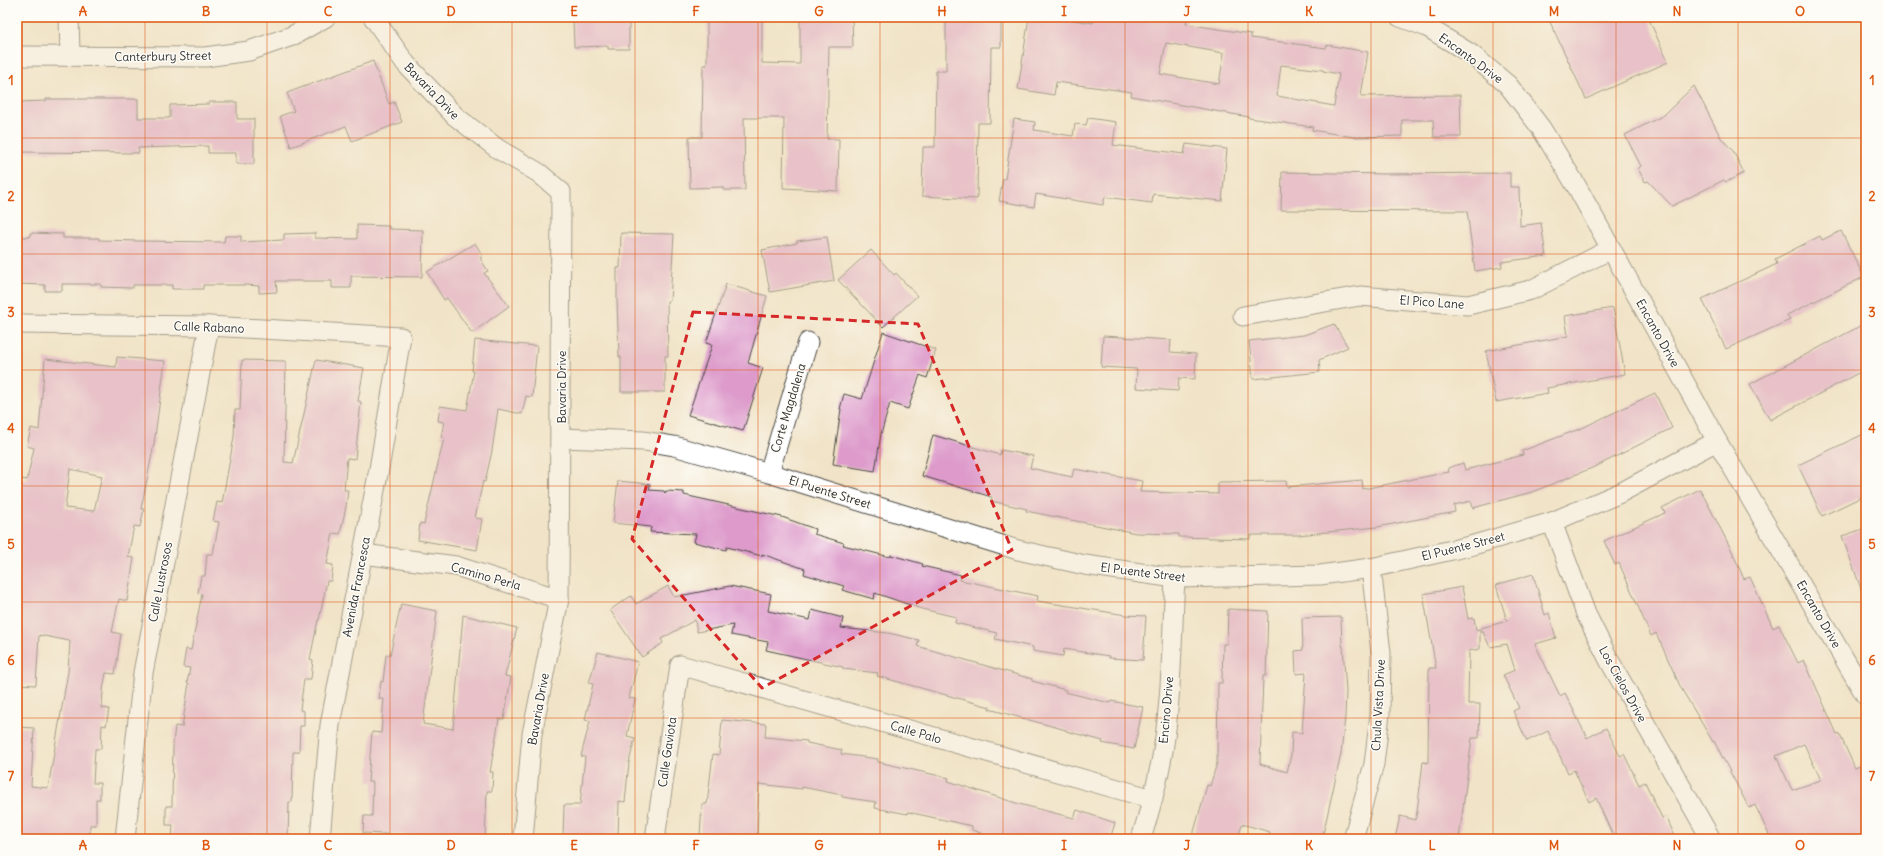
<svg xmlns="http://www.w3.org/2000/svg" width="1883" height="856" viewBox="0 0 1883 856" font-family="Delius,sans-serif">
	<rect width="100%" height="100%" fill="#fdfcf7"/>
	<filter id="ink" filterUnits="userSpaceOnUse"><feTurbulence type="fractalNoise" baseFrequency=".025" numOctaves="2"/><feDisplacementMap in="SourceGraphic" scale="8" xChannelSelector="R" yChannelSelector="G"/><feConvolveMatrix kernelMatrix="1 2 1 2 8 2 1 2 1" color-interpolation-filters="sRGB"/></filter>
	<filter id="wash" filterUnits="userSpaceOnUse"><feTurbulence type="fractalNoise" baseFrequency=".012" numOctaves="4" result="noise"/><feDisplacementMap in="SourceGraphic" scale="16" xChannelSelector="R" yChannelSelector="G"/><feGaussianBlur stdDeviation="0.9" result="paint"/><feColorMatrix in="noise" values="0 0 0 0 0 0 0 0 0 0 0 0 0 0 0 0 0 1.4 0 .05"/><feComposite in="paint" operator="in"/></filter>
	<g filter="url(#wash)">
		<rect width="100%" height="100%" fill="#f1e3c7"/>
		<g id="blocks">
			<g fill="#dd9acb" fill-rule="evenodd">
				<polygon points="573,17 629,17 629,49 608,49 608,46 574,47"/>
				<polygon points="707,17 762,17 762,63 800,64 800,17 852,17 853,47 829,47 827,139 839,139 838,191 783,188 784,118 744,118 745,190 723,190 723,187 690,188 689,137 702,137 703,65 707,65"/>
				<polygon points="946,17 1001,17 1001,47 991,47 990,123 978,123 977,199 922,196 923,147 935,147 936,71 946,71"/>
				<path d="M1029 17H1054L1093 23 1094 17H1175L1187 19 1186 24 1251 34V38L1326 48 1327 45 1368 52 1361 96 1460 95 1461 137H1434L1433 120H1402V136L1354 137 1312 130 1313 127 1249 118V117L1131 96 1132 92 1056 82 1054 95 1018 89ZM1166 43 1224 53 1219 84 1160 74ZM1281 65 1323 70V71L1339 74 1334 106 1277 96Z"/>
				<polygon points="1561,17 1648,17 1668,62 1586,99 1550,22"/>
				<polygon points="373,61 389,104 394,102 402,122 352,141 346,126 291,147 280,116 294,111 287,93"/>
				<polygon points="1694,86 1721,138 1733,151 1744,173 1726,182 1724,180 1672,206 1648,181 1645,182 1638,169 1641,166 1625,135 1664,115"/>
				<polygon points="46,99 138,99 138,118 170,118 170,105 209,104 209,102 237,102 237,119 254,119 254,164 236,164 236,153 208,153 208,146 138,148 139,153 17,152 17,102 46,101"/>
				<polygon points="1088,118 1116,122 1113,145 1184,154 1186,144 1227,149 1222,201 1153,194 1152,203 1105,197 1103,205 1036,194 1034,207 999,201 1003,179 1005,179 1014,119 1035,122 1034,130 1073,136 1075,124 1086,125"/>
				<polygon points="1282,172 1385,174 1510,173 1510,187 1519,187 1520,226 1541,223 1546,256 1501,262 1502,267 1475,271 1467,211 1281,210"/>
				<polygon points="357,225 389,226 389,229 423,230 422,277 351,276 351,288 332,288 332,281 276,281 277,292 259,293 259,286 245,285 203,285 203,289 172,289 172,285 133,285 133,288 101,287 101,284 62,284 62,291 45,291 45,285 17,284 17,237 30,237 30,233 63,234 63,238 99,238 99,240 139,241 224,242 225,236 241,236 241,242 284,240 284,234 315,233 315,238 357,239"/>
				<polygon points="1841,231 1864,277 1787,315 1790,320 1726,349 1702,299 1777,264 1775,259 1820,236 1822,240"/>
				<polygon points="621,233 674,234 670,301 667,301 668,356 665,356 665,392 621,392 621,357 619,357 617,300 617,268 620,268"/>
				<polygon points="827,237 834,281 770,292 762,250 797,243 797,241"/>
				<polygon points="475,243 483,256 480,258 488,271 484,273 509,306 472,333 447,298 444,300 427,272"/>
				<polygon points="871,250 894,275 896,273 917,296 883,327 838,280"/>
				<polygon points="726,284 767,296 748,363 763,368 743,431 688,415 712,345 706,343"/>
				<polygon points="1613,308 1625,374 1547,388 1548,393 1496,402 1486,351 1568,336 1565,316"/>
				<polygon points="1866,323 1866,369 1770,420 1750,384"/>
				<polygon points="1334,324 1348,347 1319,360 1320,372 1253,379 1249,341 1304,335"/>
				<polygon points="883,332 936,350 927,378 920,375 908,409 890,403 881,434 875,471 833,464 841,409 840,409 844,394 862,399"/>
				<polygon points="1103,336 1171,340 1170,352 1196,354 1195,379 1179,378 1178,391 1136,388 1137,369 1101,367"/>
				<polygon points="475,340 537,346 532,397 526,396 522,414 498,409 492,451 485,482 483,481 475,518 482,519 477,550 418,540 420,523 424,524 444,438 441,437 444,422 438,421 440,406 467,410 474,371 472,371"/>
				<path d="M117 357 165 361 154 444 141 509H144L140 527 134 526 128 557 134 558 127 601 119 599 112 632 121 634 115 674 106 673 103 690 102 708 109 709 106 726 102 725 101 749H95L93 783H100V799H96V825H90V839L17 838V727L34 728 31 786 48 788 68 672 70 641 39 635 36 685 17 684V503L21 479 27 480 34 448 27 446 31 428 39 430 45 359 116 367ZM70 469 102 476 94 511 65 508Z"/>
				<polygon points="242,360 286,361 284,462 293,463 316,360 364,368 358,401 361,402 355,459 347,458 344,490 348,490 346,507 340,534 333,533 327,564 333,565 331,581 327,581 319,620 318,620 310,659 313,660 311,679 304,679 300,710 304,711 304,726 300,726 299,752 293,752 292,802 289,802 288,839 172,839 173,825 166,825 166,806 172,806 173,744 175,726 182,727 189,683 187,683 190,668 183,667 186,649 191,650 202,594 198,593 201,576 205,576 207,554 213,554 219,522 213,521 217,502 222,503 234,437 235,410 240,410"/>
				<polygon points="1655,393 1672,428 1597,466 1532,492 1473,508 1471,501 1454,505 1455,512 1377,527 1298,535 1250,535 1250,539 1179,537 1179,534 1136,533 1026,511 1027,509 991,501 992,497 922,476 933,435 1000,455 1001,450 1033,456 1030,468 1072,477 1074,469 1142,481 1140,492 1218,494 1218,482 1286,481 1287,487 1362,480 1363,489 1449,472 1448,468 1463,463 1465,470 1523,455 1522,451 1582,428"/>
				<polygon points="1866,433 1866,495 1822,516 1798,465"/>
				<polygon points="618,481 650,484 649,490 664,491 665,493 666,491 684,492 684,495 782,517 815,529 814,534 844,543 843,545 890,557 891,555 923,564 922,566 961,575 960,580 1038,596 1037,601 1126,615 1146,616 1143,660 1109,658 1109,656 1064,649 1063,656 1033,651 1033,647 995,639 997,633 955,623 956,617 922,609 875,593 874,599 842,590 844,586 804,574 805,569 762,554 762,556 727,547 726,550 694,542 696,534 650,532 651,527 613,523"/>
				<path d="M1700 489 1731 549 1744 579 1750 577 1773 628 1779 625 1798 663 1804 660 1837 734 1839 733 1855 768 1860 766 1866 785V836L1857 839H1771L1755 805 1749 808 1714 741 1713 742 1681 688 1656 633 1651 636 1619 563 1615 565 1604 541 1665 513 1662 508ZM1804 744 1821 780 1792 790 1776 756Z"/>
				<polygon points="1866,528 1866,596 1864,597 1842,536"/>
				<polygon points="1533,574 1545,615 1549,613 1556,638 1535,644 1560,696 1565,693 1587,738 1606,728 1620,756 1624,754 1639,785 1645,782 1662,818 1666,816 1676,839 1619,839 1617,834 1613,836 1596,798 1589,802 1574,770 1568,773 1548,731 1527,741 1513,711 1519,708 1503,675 1515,670 1507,644 1490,647 1481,628 1507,621 1496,585"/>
				<polygon points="668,586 674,597 730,586 771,594 768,611 810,620 812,610 843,618 841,628 888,633 919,640 917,646 1032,679 1032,681 1066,690 1065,692 1110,703 1111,701 1143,707 1134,749 1102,743 1103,741 1066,731 1066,730 989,709 990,707 877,676 878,673 843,669 843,667 766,650 768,642 731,635 733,625 697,632 695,620 661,639 663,643 642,657 610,610 631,596 636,604"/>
				<polygon points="1462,587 1468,619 1474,618 1476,630 1480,629 1480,649 1469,651 1468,704 1480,704 1479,738 1472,738 1459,839 1395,839 1400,816 1416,820 1423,762 1428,763 1429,668 1436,668 1423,594"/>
				<polygon points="401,604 437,611 423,724 453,729 463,615 517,628 505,676 511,677 504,719 499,719 490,772 493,772 492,791 487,791 485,839 363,833 364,816 372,816 373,782 368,782 372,732 381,733 384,699 379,699 381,681 383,682 386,655 390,655"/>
				<polygon points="1228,609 1268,611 1266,676 1263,676 1260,764 1287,772 1291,755 1292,732 1302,733 1306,673 1296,674 1295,651 1303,650 1302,618 1341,617 1342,646 1343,646 1346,692 1345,717 1341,754 1322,839 1268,839 1270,832 1242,824 1238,839 1192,839 1207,785 1210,786 1217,763 1218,683 1222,683 1223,644 1227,644"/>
				<polygon points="598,652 638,662 629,698 635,699 627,736 635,738 629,762 625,802 619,801 618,838 563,837 564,805 580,805 585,757 581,756 590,721 585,720 593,684 589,683"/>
				<polygon points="722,720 766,724 765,737 807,741 807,743 842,750 841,754 878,759 878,762 949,778 948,781 1019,804 1074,818 1077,810 1115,823 1110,839 979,839 981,833 972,830 972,826 908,812 908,814 875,808 876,802 842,797 842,795 802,787 802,789 759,784 757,839 703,839 703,836 700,836 702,804 707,804 713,754 719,755"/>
			</g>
		</g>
	</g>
	<g filter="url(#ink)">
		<use href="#blocks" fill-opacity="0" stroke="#494742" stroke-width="1"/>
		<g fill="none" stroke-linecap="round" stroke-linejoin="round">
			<defs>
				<g id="minor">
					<polyline points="69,17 70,56"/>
					<polyline points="373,17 406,64 455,116 498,149 539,173 561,192 559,599 532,734 523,839"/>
					<polyline points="1400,17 1427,27 1471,54 1508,85 1541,128 1577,187 1717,441 1866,696"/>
					<polyline points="17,56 205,57 249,51 292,36 326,17"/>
					<polyline points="1243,316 1360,296 1468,305 1531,290 1611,249"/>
					<polyline points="17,324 209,326 401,337 379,469 330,725 320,839"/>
					<polyline points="561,438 644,441 674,446 769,473 1018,550 1085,565 1175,578 1320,575 1371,568 1470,546 1552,522 1620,493 1717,441"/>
					<polyline points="769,473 808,342"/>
					<polyline points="1552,522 1586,614 1609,660 1711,839"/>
					<polyline points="363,554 456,566 559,599"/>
					<polyline points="125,839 143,673 209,326"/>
					<polyline points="655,839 680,665 1153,799"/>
					<path d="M1141 839C1150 810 1158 781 1163 751 1172 694 1172 635 1175 578"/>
					<polyline points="1353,839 1374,764 1380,714 1381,653 1371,568"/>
				</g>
			</defs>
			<use href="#minor" stroke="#494742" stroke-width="21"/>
			<use href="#minor" stroke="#fff" stroke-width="19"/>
		</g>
	</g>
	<path d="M0 0H1883V856H0ZM693 312 918 324 1012 550 762 688 632 539Z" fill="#f1e3c7" fill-opacity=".55" fill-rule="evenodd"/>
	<path fill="none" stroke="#d62828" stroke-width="3" stroke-dasharray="8 5" stroke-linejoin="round" d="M693 312 918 324 1012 550 762 688 632 539Z"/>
	<path fill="none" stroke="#df570e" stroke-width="1" stroke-opacity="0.55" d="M145 17V839M267 17V839M390 17V839M512 17V839M635 17V839M758 17V839M880 17V839M1003 17V839M1125 17V839M1248 17V839M1371 17V839M1493 17V839M1616 17V839M1738 17V839M17 138H1866M17 254H1866M17 370H1866M17 486H1866M17 602H1866M17 718H1866"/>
	<g text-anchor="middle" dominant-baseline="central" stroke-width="3" stroke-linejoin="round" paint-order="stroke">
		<g font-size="12" fill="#2b2b2b" stroke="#fdfcf7">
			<text transform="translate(163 56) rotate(-1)">Canterbury Street</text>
			<text transform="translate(1471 58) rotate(36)">Encanto Drive</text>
			<text transform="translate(432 91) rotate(46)">Bavaria Drive</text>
			<text transform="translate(1432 302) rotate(4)">El Pico Lane</text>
			<text transform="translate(209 327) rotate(2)">Calle Rabano</text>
			<text transform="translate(1658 333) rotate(61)">Encanto Drive</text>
			<text transform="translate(561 387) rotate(-90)">Bavaria Drive</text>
			<text transform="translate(788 408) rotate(-73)">Corte Magdalena</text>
			<text transform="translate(830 492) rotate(17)">El Puente Street</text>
			<text transform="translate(1463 546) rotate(-14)">El Puente Street</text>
			<text transform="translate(1143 572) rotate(7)">El Puente Street</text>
			<text transform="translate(486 576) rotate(16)">Camino Perla</text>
			<text transform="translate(160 582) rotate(-79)">Calle Lustrosos</text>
			<text transform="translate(356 587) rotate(-79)">Avenida Francesca</text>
			<text transform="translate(1819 614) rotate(60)">Encanto Drive</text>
			<text transform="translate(1623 684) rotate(61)">Los Cielos Drive</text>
			<text transform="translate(1378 705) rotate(-87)">Chula Vista Drive</text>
			<text transform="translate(538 709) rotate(-80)">Bavaria Drive</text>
			<text transform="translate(1166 710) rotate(-85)">Encino Drive</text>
			<text transform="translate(916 732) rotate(16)">Calle Palo</text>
			<text transform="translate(667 752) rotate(-82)">Calle Gaviota</text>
		</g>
	</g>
	<rect width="1883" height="856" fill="none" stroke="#fdfcf7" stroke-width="44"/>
	<rect x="22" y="22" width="1839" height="812" fill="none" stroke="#df570e" stroke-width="1.5"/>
	<g font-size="13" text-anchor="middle" font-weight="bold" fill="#df570e">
		<text x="83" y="16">A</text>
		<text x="206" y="16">B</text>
		<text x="328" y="16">C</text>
		<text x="451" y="16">D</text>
		<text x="574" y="16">E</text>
		<text x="696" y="16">F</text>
		<text x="819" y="16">G</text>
		<text x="942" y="16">H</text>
		<text x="1064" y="16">I</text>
		<text x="1187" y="16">J</text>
		<text x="1309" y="16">K</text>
		<text x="1432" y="16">L</text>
		<text x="1554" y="16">M</text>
		<text x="1677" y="16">N</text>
		<text x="1800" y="16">O</text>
		<text x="11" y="85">1</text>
		<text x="1872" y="85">1</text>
		<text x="11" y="201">2</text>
		<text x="1872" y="201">2</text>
		<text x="11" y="317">3</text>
		<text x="1872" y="317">3</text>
		<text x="11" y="433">4</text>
		<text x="1872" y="433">4</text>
		<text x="11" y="549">5</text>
		<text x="1872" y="549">5</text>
		<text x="11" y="665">6</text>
		<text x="1872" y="665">6</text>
		<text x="11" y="781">7</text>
		<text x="1872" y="781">7</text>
		<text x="83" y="850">A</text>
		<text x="206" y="850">B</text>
		<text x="328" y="850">C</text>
		<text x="451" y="850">D</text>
		<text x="574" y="850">E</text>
		<text x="696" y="850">F</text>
		<text x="819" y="850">G</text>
		<text x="942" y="850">H</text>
		<text x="1064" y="850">I</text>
		<text x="1187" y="850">J</text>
		<text x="1309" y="850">K</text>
		<text x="1432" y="850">L</text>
		<text x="1554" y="850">M</text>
		<text x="1677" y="850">N</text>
		<text x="1800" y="850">O</text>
	</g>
</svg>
